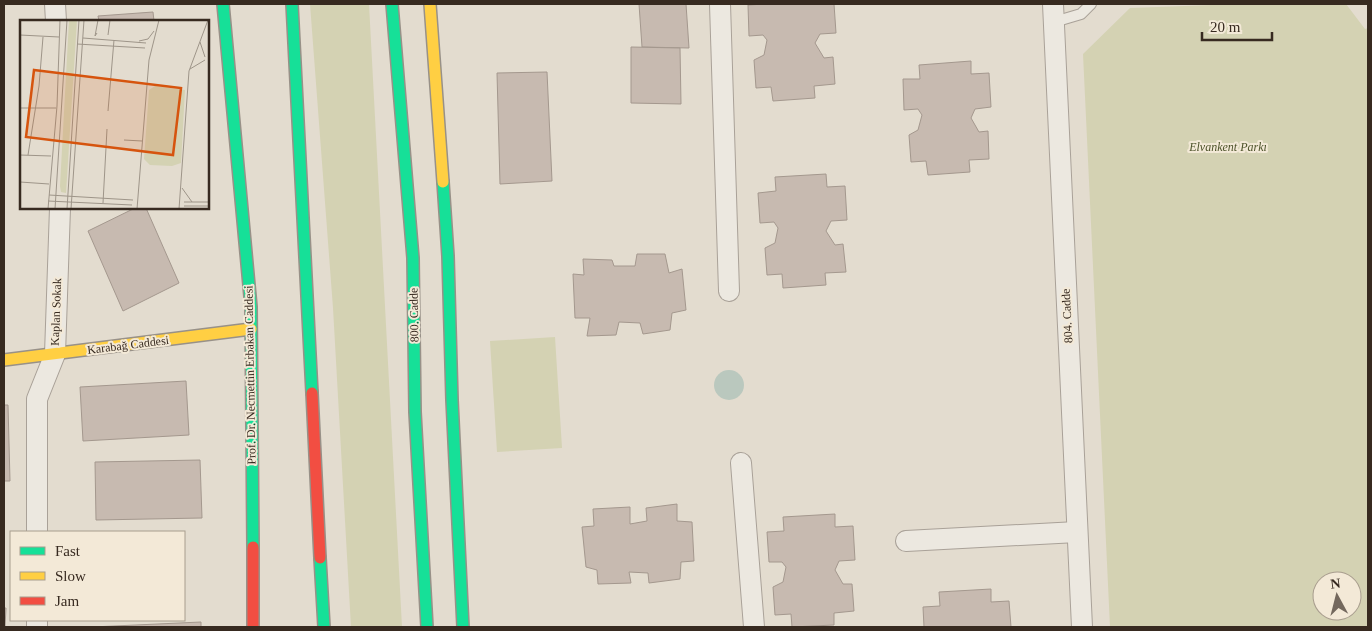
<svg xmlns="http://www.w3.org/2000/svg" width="1372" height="631" viewBox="0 0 1372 631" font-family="'Times New Roman',serif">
	<rect width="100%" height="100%" fill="#e3dccf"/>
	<g fill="#d4d2b3" fill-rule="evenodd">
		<polygon points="310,4 369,4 402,627 351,627 333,308"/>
		<path d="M1239 4H1346L1365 29 1368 28V627H1110L1083 54 1130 8ZM1322 581H1352V611H1322Z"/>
		<polygon points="555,337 562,448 497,452 490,341"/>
	</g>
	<circle fill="#bac8be" cx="729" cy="385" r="15"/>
	<g fill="#c7bab0" stroke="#a4988e">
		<polygon points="639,4 686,4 689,48 642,47"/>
		<polygon points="765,4 834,4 836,33 820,34 815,43 824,58 833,57 835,84 814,86 815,98 773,101 771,87 756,88 754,60 764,55 767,40 763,35 749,36 748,5"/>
		<polygon points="153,12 154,21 99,21 98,16"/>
		<polygon points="631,47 680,48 681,104 631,103"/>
		<polygon points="971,61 971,74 989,73 991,107 975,109 971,118 979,132 988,131 989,159 969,160 970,172 928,175 926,161 911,162 909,135 918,130 922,115 918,109 904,110 903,79 920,79 919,65"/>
		<polygon points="547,72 552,181 500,184 497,73"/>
		<polygon points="826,174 827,187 845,186 847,220 831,221 826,231 835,245 843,244 846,272 825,273 826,285 783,288 782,274 767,275 765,248 775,243 778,228 774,222 760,223 758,193 776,191 775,177"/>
		<polygon points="135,208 146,208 179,283 123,311 88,231"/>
		<polygon points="637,254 665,254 669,273 682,269 686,310 672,313 670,330 643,334 640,323 619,322 616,335 587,336 590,318 575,318 573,274 584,275 583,259 612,260 614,266 635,266"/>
		<polygon points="186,381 189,435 83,441 80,387"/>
		<polygon points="4,405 8,405 10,481 4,481"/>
		<polygon points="200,460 202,518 96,520 95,462"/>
		<polygon points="677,504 677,521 692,522 694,561 681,562 680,579 649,583 648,573 629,572 631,583 598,584 597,570 586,567 582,527 594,526 593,509 630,507 630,524 647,521 646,508"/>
		<polygon points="835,514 835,527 853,526 855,560 839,561 835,570 843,584 852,584 854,611 834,613 834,625 792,627 791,614 775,615 773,587 783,582 786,567 782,562 769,562 767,532 784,531 783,517"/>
		<polygon points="991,589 991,602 1009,601 1011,627 924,627 923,607 940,606 939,592"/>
		<polygon points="4,608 6,608 5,627 4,627"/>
		<polygon points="201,622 201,627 92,627"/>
	</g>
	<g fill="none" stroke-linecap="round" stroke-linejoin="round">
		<defs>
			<polyline id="lane" points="1054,22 1081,14 1091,4"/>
			<g id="street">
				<polyline points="55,4 56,21"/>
				<polyline points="720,4 729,291"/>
				<polyline points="1053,4 1082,627"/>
				<polyline points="741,463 754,627"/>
				<polyline points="37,532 37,399 55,354 60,208"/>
				<polyline points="906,541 1077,532"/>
				<polyline points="37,627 37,620"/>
			</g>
			<g id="fast">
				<polyline points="223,4 251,307 253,547"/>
				<polyline points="292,4 312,393"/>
				<polyline points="392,4 413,258 415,412 427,627"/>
				<polyline points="443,182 448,256 452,400 463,627"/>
				<polyline points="320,558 324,627"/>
			</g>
			<g id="slow">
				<polyline points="430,4 443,182"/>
				<polyline points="4,360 251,329"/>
			</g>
			<g id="jam">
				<polyline points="312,393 320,558"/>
				<polyline points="253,547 253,627"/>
			</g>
		</defs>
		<use href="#lane" stroke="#a9a198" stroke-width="12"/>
		<use href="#street" stroke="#a9a198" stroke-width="22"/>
		<use href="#fast" stroke="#989188" stroke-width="14"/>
		<use href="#slow" stroke="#989188" stroke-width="14"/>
		<use href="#jam" stroke="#989188" stroke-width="14"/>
		<use href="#lane" stroke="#ece8e0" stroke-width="10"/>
		<use href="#street" stroke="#ece8e0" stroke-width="20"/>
		<use href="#fast" stroke="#16e098" stroke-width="11"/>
		<use href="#slow" stroke="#ffcf43" stroke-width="11"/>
		<use href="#jam" stroke="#f24e42" stroke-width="11"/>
	</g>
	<g text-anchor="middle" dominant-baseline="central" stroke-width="4" stroke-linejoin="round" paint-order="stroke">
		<g font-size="12" font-style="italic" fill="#4c5229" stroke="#f3e9d7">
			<text x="1228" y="147">Elvankent Parkı</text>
		</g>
		<g font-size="12" fill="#372a20" stroke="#f3e9d7">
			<text transform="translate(56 312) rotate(-88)">Kaplan Sokak</text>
			<text transform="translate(414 315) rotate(-91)">800. Cadde</text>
			<text transform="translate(1067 316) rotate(-93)">804. Cadde</text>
			<text transform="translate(128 345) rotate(-7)">Karabağ Caddesi</text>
			<text transform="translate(250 375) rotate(-91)">Prof. Dr. Necmettin Erbakan Caddesi</text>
		</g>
	</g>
	<g transform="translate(20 20)">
		<rect width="189" height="189" fill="#e3dccf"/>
		<path d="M49 0H57L46 173 41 172 40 166ZM135 66 165 70 161 143 152 146 130 145 124 139 129 70Z" fill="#d4d2b3"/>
		<path fill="none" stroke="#9e9589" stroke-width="1" d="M77 13 75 16 78 0M0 15 39 17M88 15 90 0M63 18 126 23M119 21 128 19 134 11M180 22 185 37M57 24 125 28M170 49 185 40M0 88H36M88 91 94 20M104 120 122 121M0 135 31 136M8 135 19 66 23 17M0 162 29 164M162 168 172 182M29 175 113 180M28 181 112 185M164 182H189M83 183 87 109M164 186H189M28 189 37 86 40 0M35 189 47 0M47 189 59 0M51 189 64 0M117 189 129 40 139 0M159 189 169 51 188 0"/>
		<path fill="#d6540e" fill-opacity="0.15" stroke="#d6540e" stroke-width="2.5" d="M14 50 161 68 153 135 6 117Z"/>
		<rect width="189" height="189" fill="none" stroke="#372a20" stroke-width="2.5"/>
	</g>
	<rect width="1372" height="631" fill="none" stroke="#372a20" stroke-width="10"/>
	<rect x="10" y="531" width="175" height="90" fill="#f3e9d7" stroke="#a89d8e"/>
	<rect x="20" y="547" width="25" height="8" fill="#16e098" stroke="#a89d8e"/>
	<text x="55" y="556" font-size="15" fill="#372a20">Fast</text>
	<rect x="20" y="572" width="25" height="8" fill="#ffcf43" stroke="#a89d8e"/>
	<text x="55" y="581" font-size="15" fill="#372a20">Slow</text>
	<rect x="20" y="597" width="25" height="8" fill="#f24e42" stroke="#a89d8e"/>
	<text x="55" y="606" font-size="15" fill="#372a20">Jam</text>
	<g transform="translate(1337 596) rotate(353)"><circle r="24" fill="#f3e9d7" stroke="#a89d8e"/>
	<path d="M0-4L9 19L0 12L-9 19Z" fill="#73685d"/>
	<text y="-8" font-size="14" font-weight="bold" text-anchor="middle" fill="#372a20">N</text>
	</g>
	<path d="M1202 32v8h70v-8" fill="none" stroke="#372a20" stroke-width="2.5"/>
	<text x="1210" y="32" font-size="15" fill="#372a20" stroke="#f3e9d7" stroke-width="4" paint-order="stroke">20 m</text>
</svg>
